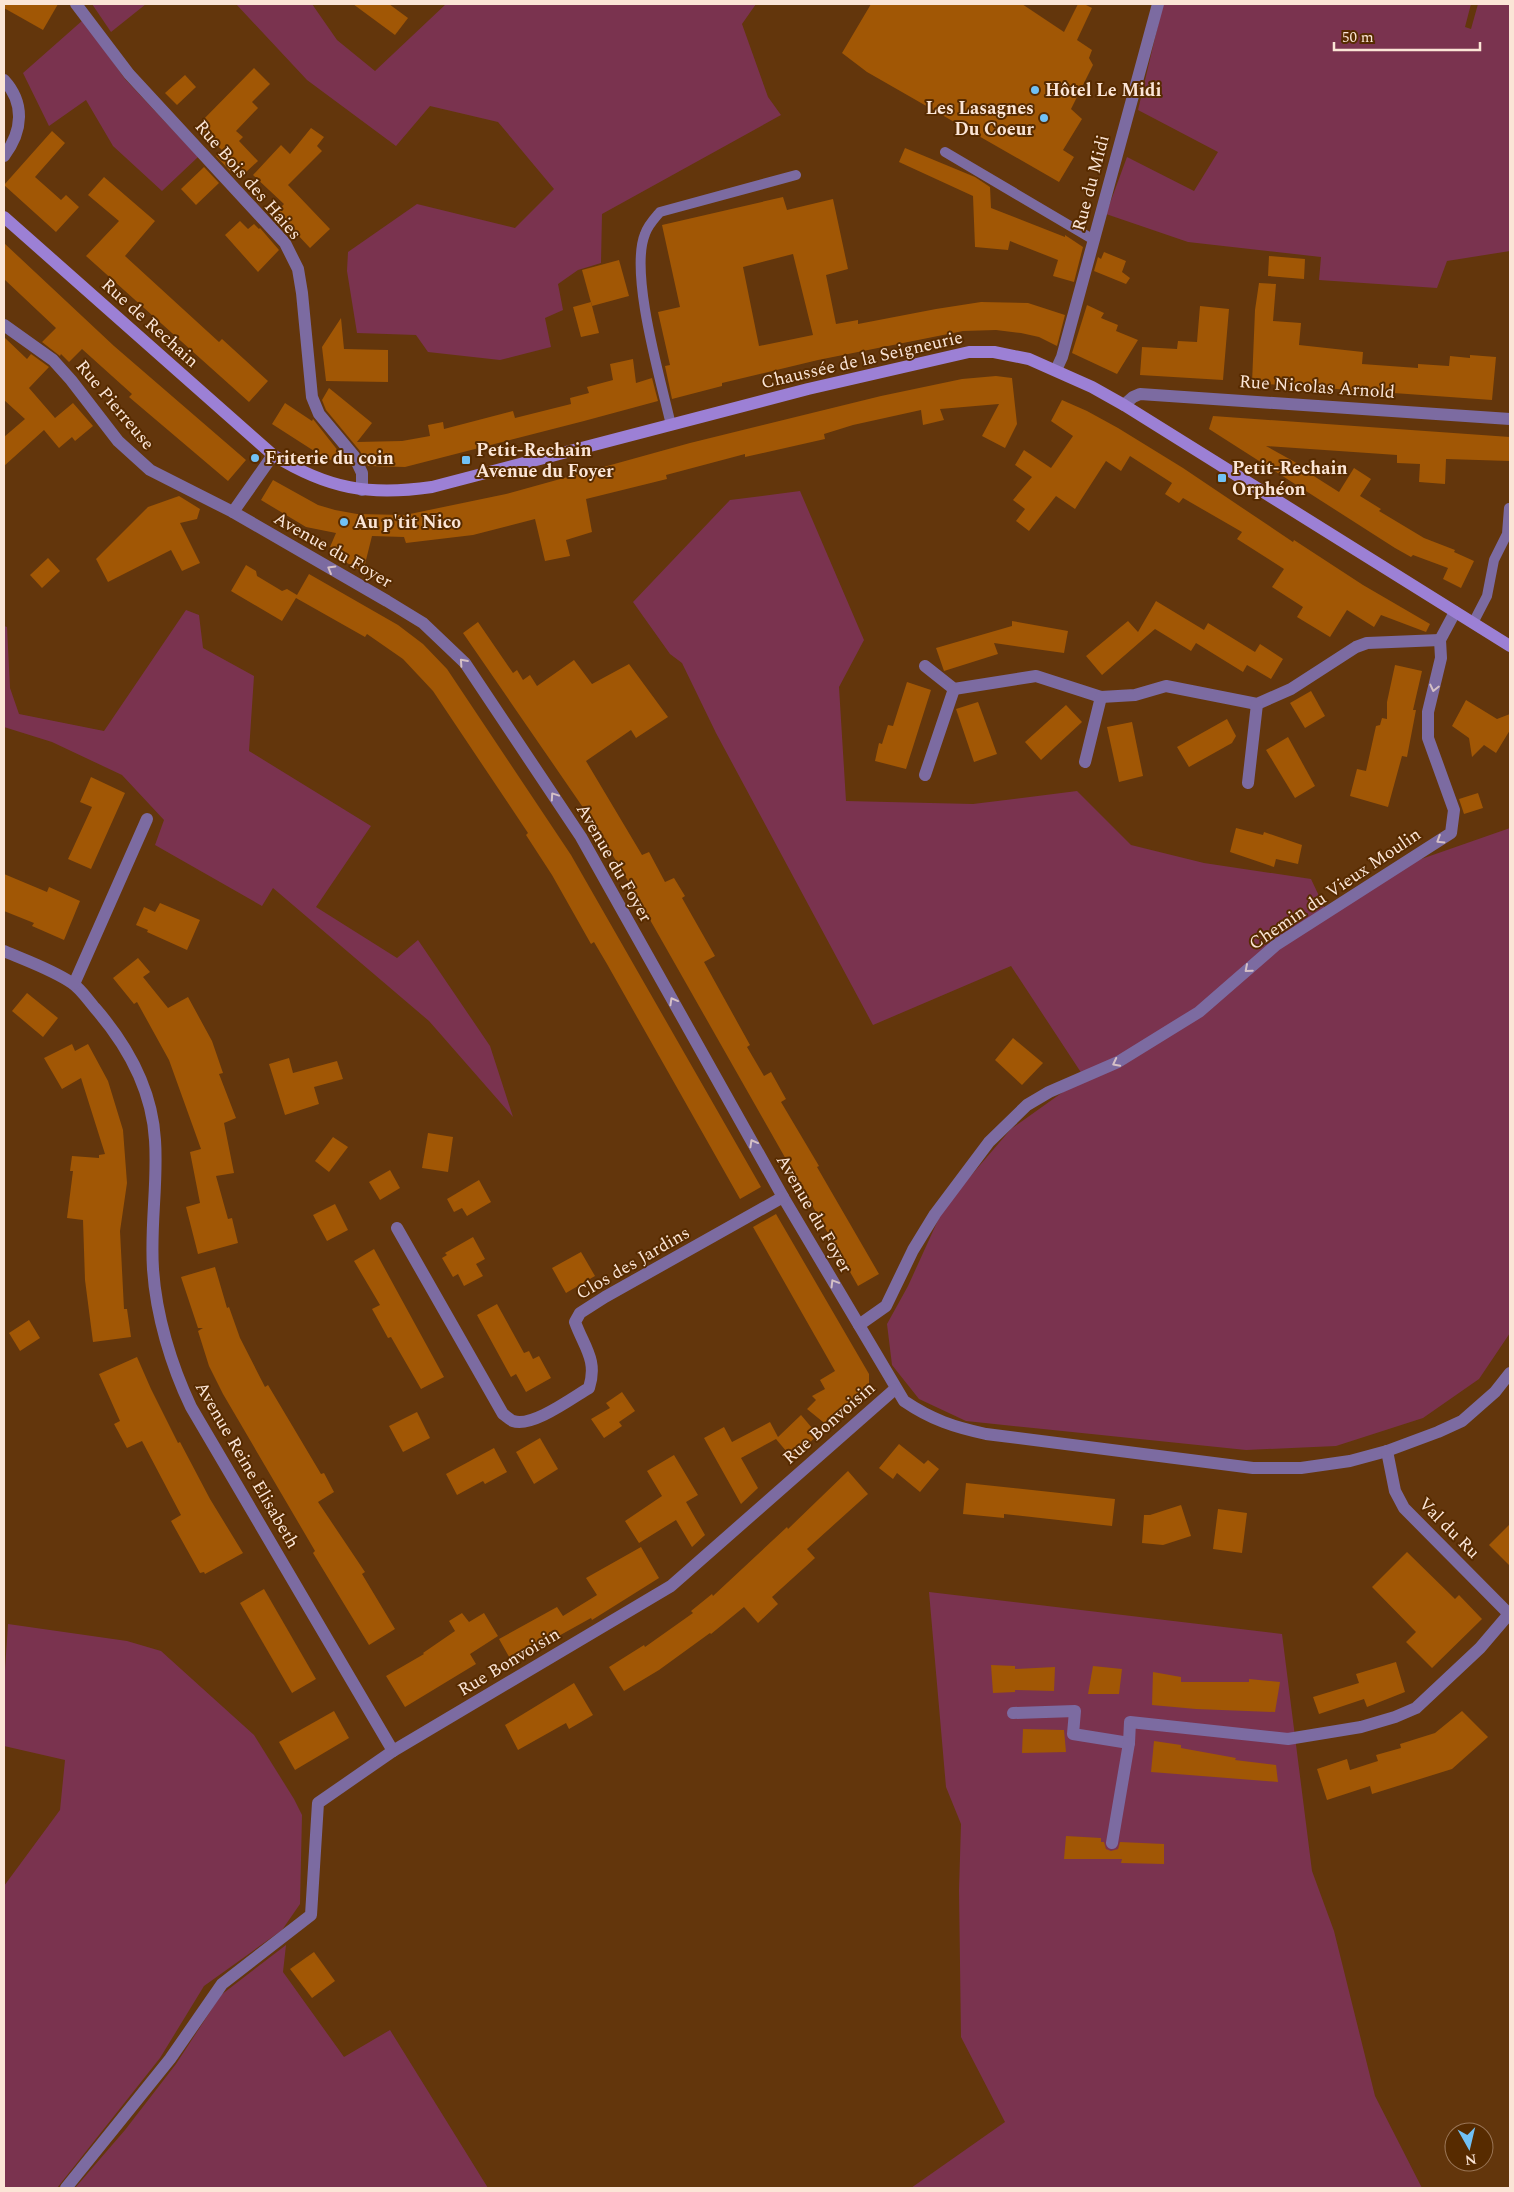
<svg xmlns="http://www.w3.org/2000/svg" width="1514" height="2192" viewBox="0 0 1514 2192" font-family="Spectral,serif">
	<rect width="100%" height="100%" fill="#63360c"/>
	<g fill="#7a334f">
		<polygon points="92,4 146,4 111,32"/>
		<polygon points="236,4 312,4 337,40 375,71 446,4 756,4 742,24 768,97 781,115 602,214 601,263 578,270 558,284 563,310 545,318 551,347 500,360 428,352 416,335 357,333 347,271 348,252 417,204 515,228 554,189 498,122 430,106 396,146 307,80"/>
		<polygon points="1163,4 1471,4 1465,27 1471,29 1478,4 1510,4 1510,251 1447,261 1437,288 1319,280 1321,257 1188,242 1106,214 1127,157 1194,191 1218,152 1138,110"/>
		<polygon points="83,20 125,79 198,157 162,191 113,146 86,100 49,126 23,73"/>
		<polygon points="800,491 864,640 839,687 846,801 973,804 1077,791 1131,845 1204,863 1311,879 1329,917 1407,864 1510,828 1510,1333 1479,1379 1423,1418 1336,1446 1246,1450 1043,1429 966,1421 919,1399 892,1365 887,1324 908,1286 944,1207 1011,1129 1084,1077 1011,966 873,1025 716,733 682,663 670,654 633,602 730,500"/>
		<polygon points="186,610 199,615 203,648 254,676 249,751 371,826 316,907 397,958 418,940 490,1046 513,1117 429,1021 273,888 262,906 155,845 164,820 122,775 52,742 4,727 4,626 7,627 10,688 19,714 104,731"/>
		<polygon points="929,1592 1282,1634 1312,1871 1334,1931 1375,2096 1422,2188 911,2188 1005,2122 961,2037 959,1890 961,1824 946,1787"/>
		<polygon points="8,1624 127,1641 161,1651 254,1735 294,1799 302,1815 300,1904 282,1930 204,1986 160,2058 57,2188 4,2188 4,1886 60,1810 65,1760 4,1746 4,1685"/>
		<polygon points="286,1945 283,1972 344,2057 390,2030 488,2188 75,2188 125,2130 176,2064 221,1995"/>
	</g>
	<g fill="#a15705" fill-rule="evenodd">
		<polygon points="4,4 58,4 43,30 4,8"/>
		<polygon points="353,4 389,4 408,18 395,35"/>
		<polygon points="871,4 1022,4 1064,32 1078,4 1084,4 1092,8 1077,40 1092,50 1089,58 1093,65 1071,109 1082,119 1063,150 1074,157 1059,182 867,72 842,53"/>
		<polygon points="254,68 270,84 252,102 258,108 236,131 243,137 239,141 258,161 244,174 237,167 231,172 216,156 222,150 197,126"/>
		<polygon points="185,75 196,87 177,105 165,93"/>
		<polygon points="311,128 324,137 317,146 322,151 288,185 330,229 310,248 296,233 291,238 272,217 284,204 253,175 281,145 290,154"/>
		<polygon points="52,131 65,143 35,177 61,200 66,195 79,207 56,232 4,185"/>
		<polygon points="905,148 975,177 990,187 991,208 1065,237 1065,235 1083,247 1074,282 1053,276 1058,260 1010,241 1008,250 975,247 973,196 899,162"/>
		<polygon points="204,167 219,183 196,205 181,189"/>
		<polygon points="104,177 155,221 125,256 219,342 222,339 268,381 249,402 86,256 119,221 88,195"/>
		<path d="M783 197 787 210 833 199 848 269 826 275 836 324 858 320V324L936 309 981 302 1028 303 1065 315 1057 346 1039 337 1021 333 996 330 963 331 818 360 722 383V386L672 399 665 366 670 365 658 312 680 307 662 225ZM793 254 813 335 759 346 743 267Z"/>
		<polygon points="240,221 248,229 254,224 259,229 260,228 279,250 258,272 225,235"/>
		<polygon points="4,243 114,346 246,460 228,481 129,397 132,394 82,349 69,362 61,354 60,356 42,342 56,328 4,279"/>
		<polygon points="1104,252 1126,261 1122,272 1130,278 1126,284 1094,271 1098,257 1101,259"/>
		<polygon points="1269,256 1305,259 1304,279 1268,276"/>
		<polygon points="619,260 629,296 592,306 582,270"/>
		<polygon points="1259,283 1276,284 1273,321 1301,323 1299,345 1363,352 1362,364 1418,368 1418,364 1449,366 1450,356 1470,358 1470,355 1496,357 1492,400 1252,383 1255,310"/>
		<polygon points="591,302 599,333 581,337 573,307"/>
		<polygon points="1087,305 1104,313 1101,318 1118,325 1116,331 1138,340 1117,374 1072,353"/>
		<polygon points="1200,306 1229,309 1223,380 1140,375 1142,347 1177,349 1178,341 1197,342"/>
		<polygon points="341,318 344,349 388,350 388,382 326,381 322,347"/>
		<polygon points="4,337 27,359 31,354 49,367 29,388 55,418 73,403 93,426 75,441 72,437 59,448 44,430 4,466 4,437 25,419 4,400"/>
		<polygon points="633,359 636,383 652,378 658,401 584,421 405,467 368,466 360,451 326,410 322,400 329,388 372,423 357,442 402,441 430,436 428,425 443,422 444,429 513,411 515,418 571,404 570,398 589,393 587,387 613,380 610,364"/>
		<polygon points="996,376 1012,378 1017,424 1005,448 982,436 999,404 940,409 944,420 923,425 921,410 853,425 824,434 825,439 745,457 745,454 666,475 667,479 586,499 592,532 566,540 570,556 545,561 535,519 473,535 406,543 404,537 372,536 363,572 340,559 344,555 330,547 336,533 306,527 261,500 273,480 318,505 335,510 357,514 405,515 506,494 690,443 881,396 962,379"/>
		<polygon points="1062,400 1087,411 1118,428 1183,468 1293,542 1294,540 1363,585 1430,624 1426,632 1381,615 1374,627 1347,610 1330,637 1297,617 1303,607 1272,587 1284,569 1237,539 1242,532 1183,498 1179,503 1165,494 1172,483 1130,456 1121,471 1106,461 1075,509 1056,496 1029,531 1016,521 1025,509 1013,500 1032,477 1015,465 1024,450 1051,468 1073,436 1051,421"/>
		<polygon points="285,403 312,421 313,419 350,466 325,458 272,424"/>
		<polygon points="1213,416 1510,437 1510,461 1446,459 1445,484 1419,482 1420,464 1397,463 1397,455 1266,446 1311,471 1309,473 1339,492 1354,468 1371,479 1360,496 1381,509 1379,511 1424,538 1455,550 1454,552 1474,561 1461,588 1443,579 1448,568 1413,555 1411,557 1395,548 1209,429"/>
		<polygon points="179,496 200,509 197,519 180,523 200,563 182,571 171,550 108,582 96,559 148,507"/>
		<polygon points="48,558 60,571 42,588 30,575"/>
		<polygon points="246,565 256,571 257,576 282,591 287,589 297,595 309,574 398,625 423,644 447,669 571,855 761,1187 740,1199 607,964 594,942 591,944 552,875 526,835 528,833 433,691 403,659 367,634 365,637 296,598 282,621 231,591"/>
		<polygon points="1156,601 1204,630 1208,623 1255,652 1260,644 1283,659 1271,679 1247,665 1243,672 1196,643 1191,651 1155,629 1102,675 1086,656 1128,621 1138,632"/>
		<polygon points="1012,621 1068,631 1064,653 994,643 998,654 944,671 936,648 1012,626"/>
		<polygon points="478,622 513,673 517,670 523,680 530,675 537,686 574,660 592,684 629,664 668,717 636,738 631,730 586,761 642,855 649,852 665,882 674,878 685,896 682,898 715,956 704,962 750,1045 747,1047 764,1076 771,1072 786,1099 781,1102 819,1166 817,1167 879,1274 858,1286 620,867 582,806 463,633"/>
		<polygon points="1395,665 1422,671 1413,710 1416,710 1407,757 1402,756 1388,807 1350,796 1357,769 1366,771 1376,726 1380,725 1382,718 1387,719 1387,702"/>
		<polygon points="907,682 931,690 906,769 875,761 879,743 882,744 888,725 893,726"/>
		<polygon points="1311,691 1325,716 1305,728 1290,703"/>
		<polygon points="1466,700 1497,719 1510,714 1510,730 1496,753 1484,745 1472,757 1469,738 1452,726"/>
		<polygon points="978,702 997,754 974,762 956,709"/>
		<polygon points="1066,705 1082,722 1041,760 1025,742"/>
		<polygon points="1227,719 1236,736 1232,743 1189,767 1177,747"/>
		<polygon points="1132,722 1143,776 1119,782 1107,727"/>
		<polygon points="1288,737 1315,786 1295,798 1266,750"/>
		<polygon points="91,777 125,793 91,869 68,859 92,807 80,802"/>
		<polygon points="1478,793 1483,808 1464,814 1459,799"/>
		<polygon points="1236,828 1263,835 1264,832 1302,845 1298,864 1276,859 1274,867 1230,852"/>
		<polygon points="4,874 47,892 49,887 80,901 64,940 32,926 34,923 4,911"/>
		<polygon points="160,903 200,920 187,950 147,932 148,930 136,925 144,907 155,912"/>
		<polygon points="138,958 150,972 143,977 168,1008 188,997 212,1041 223,1073 219,1074 236,1118 224,1123 234,1173 216,1176 228,1219 232,1218 238,1243 198,1254 186,1207 200,1203 190,1152 201,1149 169,1060 137,1002 134,1004 113,978"/>
		<polygon points="27,993 58,1018 43,1037 12,1011"/>
		<polygon points="1013,1038 1043,1063 1022,1085 995,1060"/>
		<polygon points="72,1044 75,1051 88,1044 108,1081 123,1130 127,1183 120,1231 124,1309 127,1309 131,1337 93,1342 85,1280 83,1220 67,1218 73,1171 70,1171 72,1156 99,1158 99,1155 105,1154 81,1078 62,1089 44,1058"/>
		<polygon points="289,1058 293,1073 337,1061 343,1079 314,1087 319,1104 285,1115 269,1064"/>
		<polygon points="428,1133 453,1137 448,1172 422,1168"/>
		<polygon points="333,1137 348,1147 329,1172 315,1161"/>
		<polygon points="390,1170 400,1188 380,1200 369,1182"/>
		<polygon points="479,1180 491,1202 467,1216 462,1208 454,1212 447,1199"/>
		<polygon points="335,1204 348,1230 327,1241 313,1215"/>
		<polygon points="776,1214 869,1374 869,1386 864,1392 828,1426 807,1409 816,1400 812,1396 825,1389 820,1380 835,1371 753,1227"/>
		<polygon points="473,1237 485,1259 476,1264 483,1276 464,1286 458,1274 453,1277 442,1258 447,1255 445,1253"/>
		<polygon points="374,1249 444,1377 421,1389 391,1337 388,1338 372,1309 380,1305 354,1261"/>
		<polygon points="581,1252 595,1276 566,1293 552,1268"/>
		<polygon points="215,1267 227,1308 229,1307 240,1338 265,1387 268,1385 321,1474 324,1473 334,1492 318,1502 365,1572 362,1574 395,1629 369,1645 313,1553 315,1551 223,1394 209,1366 198,1331 203,1328 198,1328 181,1277"/>
		<polygon points="497,1304 524,1353 529,1351 533,1359 539,1356 551,1378 526,1392 516,1374 511,1377 477,1315"/>
		<polygon points="29,1320 40,1338 20,1351 9,1333"/>
		<polygon points="137,1357 151,1389 178,1443 180,1442 210,1499 243,1553 205,1574 204,1572 200,1573 171,1521 181,1515 142,1441 127,1448 114,1424 120,1421 99,1374"/>
		<polygon points="622,1392 635,1411 619,1422 622,1426 604,1438 591,1419 610,1408 606,1403"/>
		<polygon points="417,1412 430,1438 403,1452 389,1426"/>
		<polygon points="801,1415 818,1435 792,1458 776,1439 741,1458 758,1488 741,1504 704,1438 724,1427 732,1442 770,1422 778,1437"/>
		<polygon points="540,1438 558,1469 534,1484 516,1452"/>
		<polygon points="899,1444 924,1464 928,1460 939,1469 920,1492 897,1473 893,1479 879,1468"/>
		<polygon points="494,1448 507,1472 485,1484 483,1481 457,1495 446,1474"/>
		<polygon points="674,1455 698,1495 686,1502 705,1535 692,1547 676,1520 639,1543 625,1521 662,1496 647,1471"/>
		<polygon points="848,1471 868,1494 807,1549 815,1558 772,1597 778,1604 758,1623 744,1607 711,1634 710,1633 659,1670 624,1691 609,1667 644,1645 645,1647 693,1613 691,1611 712,1594 713,1596 787,1527 788,1529"/>
		<polygon points="966,1483 1115,1499 1112,1526 1004,1514 1004,1518 963,1514"/>
		<polygon points="1181,1505 1191,1536 1163,1545 1142,1543 1144,1515 1150,1515"/>
		<polygon points="1218,1509 1247,1513 1242,1553 1213,1549"/>
		<polygon points="1510,1524 1510,1566 1489,1545"/>
		<polygon points="641,1547 659,1578 592,1620 591,1618 512,1662 499,1639 557,1607 563,1616 597,1595 586,1578"/>
		<polygon points="1407,1552 1455,1599 1459,1595 1482,1619 1432,1668 1406,1642 1416,1632 1372,1587"/>
		<polygon points="264,1589 316,1679 292,1693 240,1603"/>
		<polygon points="462,1613 469,1622 484,1613 498,1636 470,1654 476,1664 405,1707 386,1676 424,1654 423,1653 455,1631 449,1621"/>
		<polygon points="1396,1662 1405,1692 1367,1707 1364,1699 1319,1714 1313,1697 1359,1683 1356,1674"/>
		<polygon points="991,1665 1015,1666 1015,1669 1055,1667 1054,1691 1015,1690 1015,1692 993,1693"/>
		<polygon points="1093,1666 1122,1669 1119,1694 1088,1694"/>
		<polygon points="1153,1672 1181,1677 1181,1682 1249,1682 1249,1679 1280,1682 1275,1712 1196,1709 1152,1705"/>
		<polygon points="574,1683 593,1715 569,1729 566,1723 518,1750 505,1725"/>
		<polygon points="334,1711 349,1738 295,1770 279,1742"/>
		<polygon points="1462,1711 1488,1737 1452,1769 1372,1794 1370,1786 1327,1800 1317,1769 1347,1759 1350,1770 1378,1761 1376,1755 1401,1748 1400,1744 1435,1733"/>
		<polygon points="1023,1729 1064,1730 1066,1752 1022,1753"/>
		<polygon points="1154,1741 1181,1745 1181,1748 1236,1758 1235,1760 1276,1765 1278,1782 1151,1772"/>
		<polygon points="1066,1836 1101,1838 1101,1842 1104,1842 1106,1849 1111,1851 1118,1849 1120,1842 1164,1844 1164,1864 1121,1863 1122,1859 1064,1859"/>
		<polygon points="314,1952 335,1981 312,1998 290,1969"/>
	</g>
	<g fill="none" stroke-linecap="round" stroke-linejoin="round">
		<g stroke="#7c6ba1" stroke-width="10">
			<polyline points="945,152 1094,240"/>
			<path d="M671 425C661 381 629 273 645 234 648 225 654 219 660 212L796 175"/>
			<polyline points="1473,623 1487,596 1494,560 1507,534 1509,508"/>
		</g>
		<g stroke="#7c6ba1" stroke-width="12">
			<polyline points="76,4 129,74 285,243 298,269 302,293 312,397 319,414 354,456 362,473 362,490"/>
			<path d="M4 80C25 103 23 131 4 156"/>
			<polyline points="4,325 53,360 71,380 118,441 150,470 233,512"/>
			<polyline points="1056,370 1062,357 1158,4"/>
			<path d="M273 455 233 512 387 601 423 623 465 663 581 837 783 1197 904 1401C932 1420 954 1427 986 1434L1253 1468H1301L1350 1461 1387 1451 1438 1432 1462 1421 1495 1392 1510 1373"/>
			<polyline points="925,666 954,689 1036,676 1101,697 1135,695 1166,686 1257,704 1291,689 1356,647 1367,643 1440,640"/>
			<polyline points="1085,762 1101,697"/>
			<polyline points="925,775 954,689"/>
			<polyline points="1248,783 1257,704"/>
			<path d="M4 951C27 961 51 969 72 983 81 989 88 1000 95 1008 128 1046 152 1089 155 1140 158 1183 150 1226 153 1269 156 1315 171 1365 191 1407L393 1751"/>
			<polyline points="74,984 147,819"/>
			<path d="M397 1228 503 1414C506 1416 510 1420 513 1421 532 1428 572 1398 589 1388 598 1360 584 1347 575 1322L580 1313 605 1297 783 1197"/>
			<polyline points="859,1325 886,1306 913,1250 935,1214 989,1142 1027,1105 1049,1092 1118,1062 1199,1012 1276,945 1451,833 1454,810 1428,738 1428,712 1441,658 1440,640 1455,612"/>
			<polyline points="1387,1451 1395,1491 1404,1508 1510,1615"/>
			<polyline points="1013,1713 1075,1711 1073,1734 1129,1743 1130,1722 1288,1739 1361,1727 1395,1717 1416,1708 1480,1648 1509,1614"/>
			<polyline points="1112,1843 1129,1743"/>
			<polyline points="66,2188 170,2059 222,1984 311,1915 318,1803 393,1751 671,1586 895,1389"/>
		</g>
		<polyline stroke="#7c6ba1" stroke-width="12" points="1124,405 1133,397 1140,394 1510,419"/>
		<path stroke="#9c80d5" stroke-width="12" d="M4 217 273 455C328 489 369 496 432 487L808 389 969 352H994L1029 359 1092 387 1124 405 1510 646"/>
	</g>
	<defs><path id="oneway-chevron" d="M-2-3.5L2.5 0L-2 3.5" fill="none" stroke-width="1.6" stroke-linecap="round" stroke-linejoin="round" transform="scale(1.25)"/></defs>
	<g stroke="#d5c0c6">
		<use href="#oneway-chevron" transform="translate(331 569) rotate(-150)"/>
		<use href="#oneway-chevron" transform="translate(463 662) rotate(-132)"/>
		<use href="#oneway-chevron" transform="translate(1434 688) rotate(103)"/>
		<use href="#oneway-chevron" transform="translate(554 796) rotate(-124)"/>
		<use href="#oneway-chevron" transform="translate(1440 840) rotate(148)"/>
		<use href="#oneway-chevron" transform="translate(1248 969) rotate(139)"/>
		<use href="#oneway-chevron" transform="translate(673 1001) rotate(-119)"/>
		<use href="#oneway-chevron" transform="translate(1116 1063) rotate(153)"/>
		<use href="#oneway-chevron" transform="translate(753 1143) rotate(-119)"/>
		<use href="#oneway-chevron" transform="translate(834 1283) rotate(-121)"/>
	</g>
	<g fill="#71c1f5" stroke="#572b00" stroke-width="2">
		<circle cx="1035" cy="90" r="5"/>
		<circle cx="1044" cy="118" r="5"/>
		<circle cx="255" cy="458" r="5"/>
		<rect x="461" y="455" width="10" height="10" rx="2.5"/>
		<rect x="1217" y="473" width="10" height="10" rx="2.5"/>
		<circle cx="344" cy="522" r="5"/>
	</g>
	<g text-anchor="middle" dominant-baseline="central" stroke-width="4" stroke-linejoin="round" paint-order="stroke">
		<g font-size="18" font-weight="bold" fill="#fbe5d6" stroke="#572b00" text-anchor="start">
			<text x="1045" y="90">Hôtel Le Midi</text>
			<text x="1034" y="108" text-anchor="end">Les Lasagnes<tspan x="1034" dy="21">Du Coeur</tspan></text>
			<text x="476" y="450">Petit-Rechain<tspan x="476" dy="21">Avenue du Foyer</tspan></text>
			<text x="265" y="458">Friterie du coin</text>
			<text x="1232" y="468">Petit-Rechain<tspan x="1232" dy="21">Orphéon</tspan></text>
			<text x="354" y="522">Au p'tit Nico</text>
		</g>
		<g font-size="18" fill="#fbe5d6" stroke="#572b00">
			<text transform="translate(248 180) rotate(49)">Rue Bois des Haies</text>
			<text transform="translate(1091 183) rotate(-75)">Rue du Midi</text>
			<text transform="translate(150 323) rotate(42)">Rue de Rechain</text>
			<text transform="translate(862 360) rotate(-13)">Chaussée de la Seigneurie</text>
			<text transform="translate(1317 387) rotate(4)">Rue Nicolas Arnold</text>
			<text transform="translate(115 405) rotate(50)">Rue Pierreuse</text>
			<text transform="translate(333 550) rotate(30)">Avenue du Foyer</text>
			<text transform="translate(614 863) rotate(60)">Avenue du Foyer</text>
			<text transform="translate(1335 889) rotate(-34)">Chemin du Vieux Moulin</text>
			<text transform="translate(814 1214) rotate(60)">Avenue du Foyer</text>
			<text transform="translate(633 1263) rotate(-30)">Clos des Jardins</text>
			<text transform="translate(829 1423) rotate(-41)">Rue Bonvoisin</text>
			<text transform="translate(247 1465) rotate(60)">Avenue Reine Elisabeth</text>
			<text transform="translate(1449 1528) rotate(45)">Val du Ru</text>
			<text transform="translate(509 1662) rotate(-31)">Rue Bonvoisin</text>
		</g>
	</g>
	<rect width="1514" height="2192" fill="none" stroke="#fbe5d6" stroke-width="10"/>
	<g transform="translate(1469 2147) rotate(172)"><circle r="24" fill="#572b00" stroke="#997556"/>
	<path d="M0-4L9 19L0 12L-9 19Z" fill="#71c1f5"/>
	<text y="-8" font-size="14" font-weight="bold" text-anchor="middle" fill="#fbe5d6">N</text>
	</g>
	<path d="M1334 42v8h146v-8" fill="none" stroke="#fbe5d6" stroke-width="2.5"/>
	<text x="1342" y="42" font-size="15" fill="#fbe5d6" stroke="#572b00" stroke-width="4" paint-order="stroke">50 m</text>
</svg>
